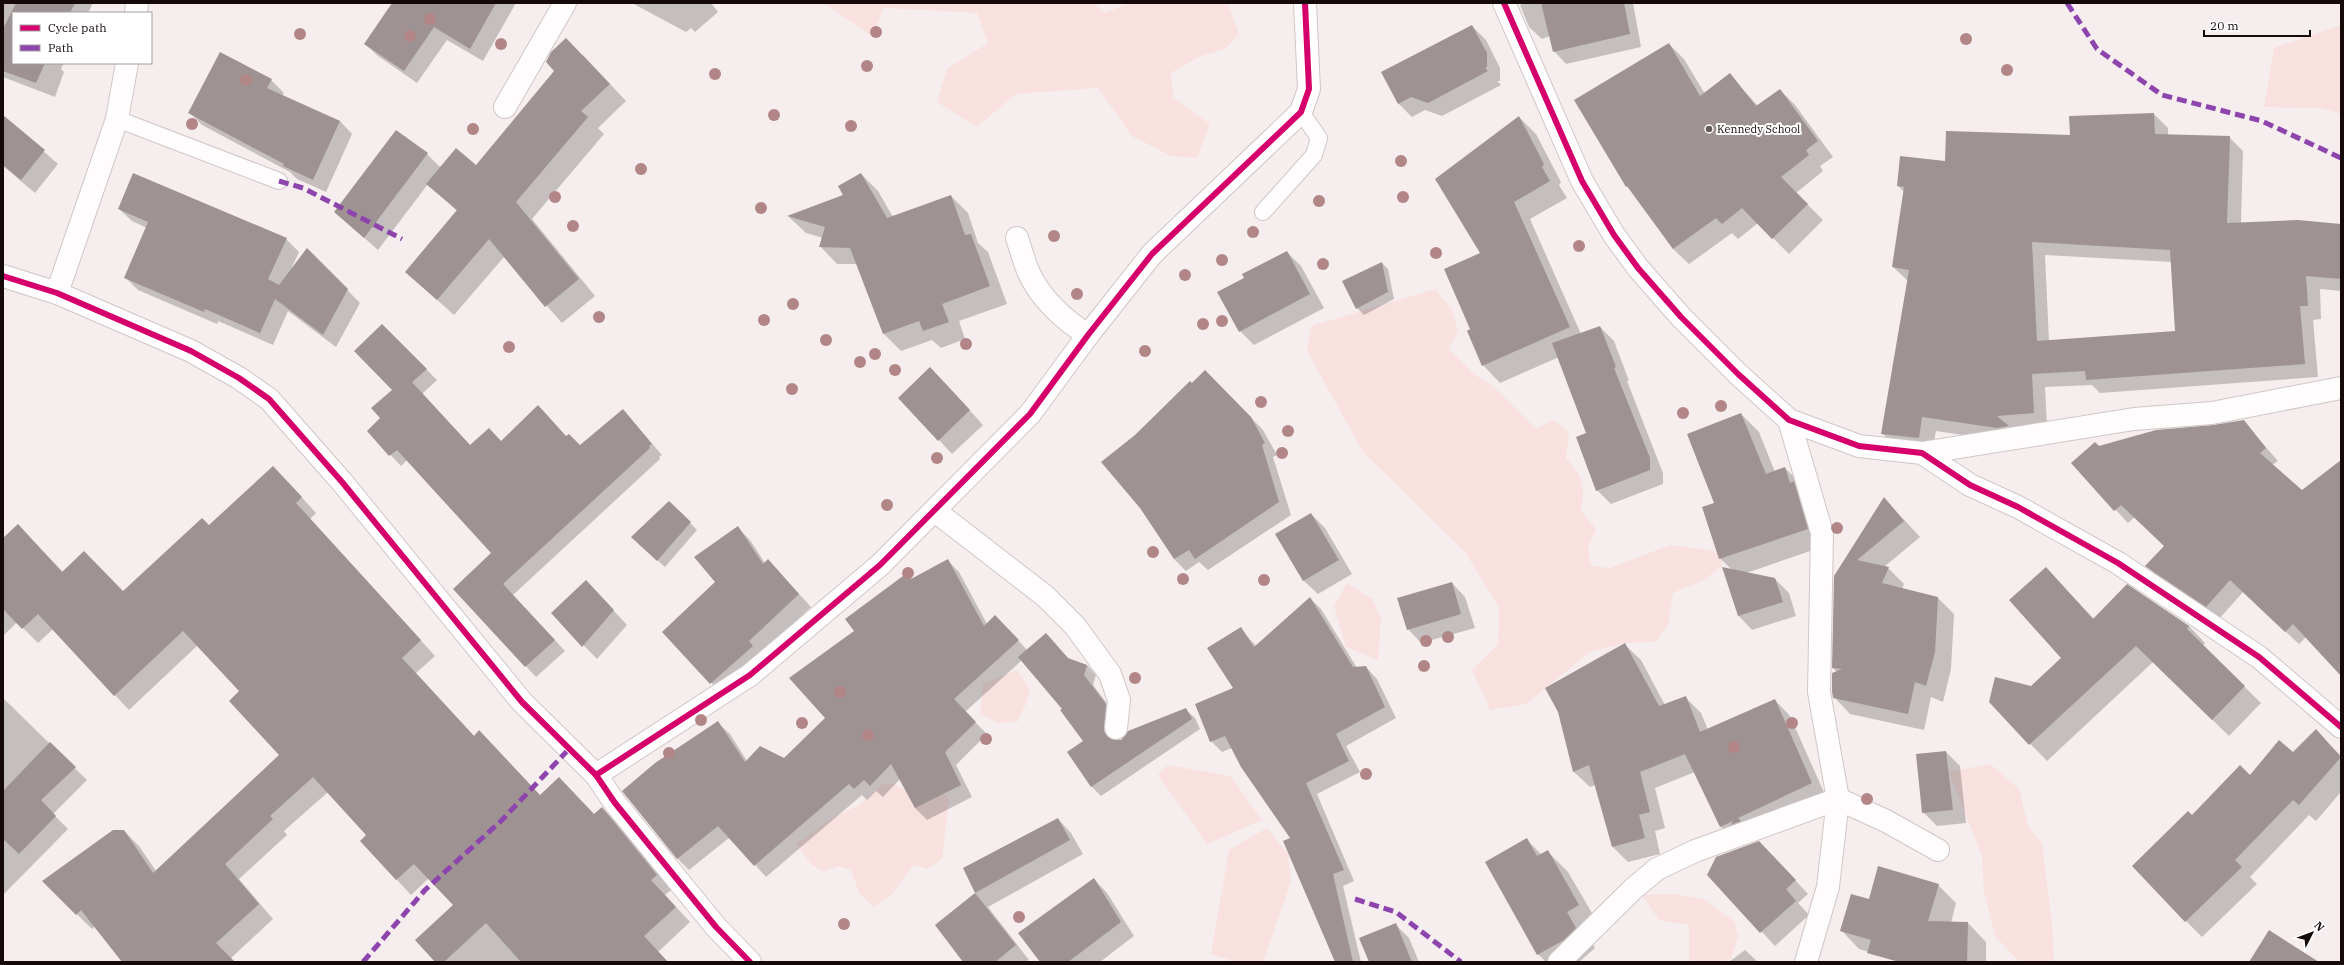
<svg xmlns="http://www.w3.org/2000/svg" width="2344" height="965" viewBox="0 0 2344 965" font-family="'IBM Plex Serif',serif">
	<rect width="100%" height="100%" fill="#f6eeee"/>
	<g fill="#f9e1e0">
		<polygon points="824,3 1094,3 1104,13 1129,3 1228,3 1239,34 1225,49 1199,57 1171,73 1173,97 1210,124 1197,158 1171,156 1132,136 1098,88 1016,94 977,127 937,102 947,69 988,43 977,13 884,8 873,37"/>
		<polygon points="2341,25 2341,114 2322,108 2264,107 2274,48"/>
		<path d="M1435 289 1452 309 1458 331 1449 349 1475 375 1493 386 1536 429 1553 420 1569 432 1566 458C1584 478 1585 485 1581 511L1596 529 1588 547 1591 566 1610 568 1670 545 1711 550 1723 556 1722 566 1704 580 1673 593 1668 625 1656 642 1625 643 1590 652 1526 704 1490 710 1472 670 1498 644 1499 608 1465 552 1363 452 1307 351 1311 326Z"/>
		<polygon points="1347,583 1372,599 1381,618 1378,660 1346,647 1334,606"/>
		<polygon points="1017,670 1030,689 1025,706 1017,722 998,723 980,714 983,684"/>
		<polygon points="1990,764 2019,789 2028,826 2042,843 2052,922 2054,962 2019,962 1995,936 1984,892 1982,856 1949,772"/>
		<polygon points="1168,765 1230,776 1262,820 1207,844 1158,775"/>
		<polygon points="892,783 916,795 937,788 949,799 942,859 927,869 913,865 892,894 874,907 859,893 851,870 838,866 824,872 811,864 796,844 832,818 859,805 882,785"/>
		<polygon points="1267,828 1288,854 1291,882 1263,962 1236,962 1211,954 1229,850"/>
		<polygon points="1674,894 1704,899 1734,921 1738,936 1731,959 1722,962 1689,962 1689,925 1659,920 1642,895"/>
	</g>
	<g fill="#0003" fill-rule="evenodd">
		<polygon points="3,3 93,3 88,13 13,13 13,63 64,63 61,69 64,72 55,97 3,77"/>
		<polygon points="393,3 516,3 483,61 447,40 417,83 378,56 365,44"/>
		<polygon points="632,3 711,3 718,12 695,32 691,28 686,32"/>
		<polygon points="1524,3 1633,3 1641,47 1566,64 1554,51 1550,36 1542,39 1529,27 1520,5"/>
		<polygon points="1472,26 1486,40 1500,68 1500,81 1497,81 1501,85 1442,116 1425,110 1412,117 1398,103"/>
		<polygon points="1669,44 1684,59 1705,94 1729,74 1758,106 1780,90 1795,105 1833,157 1820,166 1823,171 1796,193 1823,220 1789,254 1758,223 1738,239 1732,233 1689,264 1673,249 1627,186"/>
		<polygon points="583,55 626,101 598,128 604,134 532,219 595,296 562,323 504,257 454,315 406,272 457,211 428,184 378,250 335,212 396,131 427,154 441,168 476,167"/>
		<polygon points="271,80 284,93 282,96 340,121 352,134 326,192 297,179 290,172 202,125 189,112"/>
		<path d="M2154 114 2168 128V135L2229 137 2243 151 2241 223 2341 225V291L2320 289 2321 319 2313 320 2318 377 2100 393 2092 385 2045 387 2047 426 2011 442 1936 431 1932 451 1896 447 1882 433 1908 281 1893 267 1904 192 1898 186 1946 162 2071 136ZM2045 255 2172 262 2176 332 2049 341Z"/>
		<polygon points="3,116 58,164 35,193 3,166"/>
		<polygon points="1519,117 1536,134 1561,182 1559,185 1567,198 1530,219 1581,334 1600,327 1614,341 1629,381 1627,381 1663,473 1663,484 1611,504 1597,490 1588,434 1559,357 1500,383 1483,365 1472,330 1481,253"/>
		<polygon points="861,174 878,191 893,217 951,196 968,213 978,243 988,252 1007,304 959,321 965,339 941,348 932,340 901,351 884,334 858,264 837,264 820,246 823,238 806,233 789,217 844,195"/>
		<polygon points="119,209 286,239 299,252 291,269 307,249 360,303 336,347 288,311 273,345 218,321 217,324 138,290 126,278 147,228 132,221"/>
		<polygon points="1287,252 1301,266 1324,308 1254,345 1240,331 1219,293 1246,279"/>
		<polygon points="1382,263 1388,269 1394,299 1364,315 1357,308"/>
		<polygon points="382,325 437,380 422,394 471,446 567,437 580,446 623,410 662,455 659,457 660,459 513,595 565,651 536,677 454,589 493,553 407,460 401,466 369,432 382,418 393,390"/>
		<polygon points="1205,371 1263,430 1277,455 1273,457 1291,515 1208,570 1199,562 1186,571 1174,559 1135,435"/>
		<polygon points="944,382 983,425 952,454 939,440"/>
		<polygon points="1741,414 1759,432 1775,472 1785,468 1803,486 1825,546 1746,573 1775,579 1789,593 1796,616 1752,630 1739,616 1723,568 1732,570 1720,558 1716,503"/>
		<polygon points="2243,421 2278,461 2272,465 2302,491 2341,461 2341,673 2306,637 2299,644 2243,592 2219,619 2159,578 2146,566 2166,546 2135,517 2128,523 2072,463 2099,447"/>
		<polygon points="288,482 316,513 310,519 435,656 416,673 474,736 540,796 594,815 602,808 617,823 671,890 665,895 690,922 658,952 668,962 437,962 454,905 429,878 411,895 361,841 368,835 328,792 284,831 287,835 239,879 273,919 230,959 233,962 123,962 95,926 92,929 43,881 124,831 139,846 156,871 281,756 240,691 198,645 129,710 53,629 38,643 17,622 3,636 3,539 18,525 63,572 123,592 209,526"/>
		<polygon points="1884,498 1920,537 1884,567 1888,568 1904,584 1902,589 1938,598 1954,614 1951,669 1943,702 1931,697 1924,730 1850,714 1834,697 1837,672 1833,668 1835,577"/>
		<polygon points="669,502 697,530 665,567 639,544"/>
		<polygon points="1311,514 1325,528 1352,574 1318,594 1304,581 1276,535"/>
		<polygon points="737,527 750,540 765,563 780,573 811,607 761,654 724,696 663,632 716,582"/>
		<polygon points="947,560 959,572 987,624 1007,628 1027,650 1046,634 1069,660 1087,665 1096,675 1093,685 1115,714 1114,741 1122,740 1185,709 1195,718 1200,729 1101,796 1092,787 1069,752 1085,741 1063,709 1022,660 965,712 987,734 956,765 972,797 927,820 915,808 900,779 883,797 876,791 867,800 862,795 766,877 730,837 689,870 677,858 718,723 730,734 747,761 784,759 826,718 855,631 907,574 912,579"/>
		<polygon points="2046,568 2094,619 2127,585 2189,626 2205,643 2203,646 2261,703 2229,736 2153,662 2047,761 1990,702 2031,687 2062,658"/>
		<polygon points="1452,583 1465,597 1475,628 1421,643 1408,629"/>
		<polygon points="599,595 627,625 597,659 552,613"/>
		<polygon points="1310,598 1321,609 1357,668 1366,667 1377,679 1396,718 1346,746 1360,772 1317,794 1354,881 1343,886 1361,962 1336,962 1292,839 1232,748 1222,752 1211,741 1234,689 1240,628 1256,646"/>
		<polygon points="1625,645 1641,660 1665,705 1685,697 1701,713 1708,730 1775,700 1790,716 1827,799 1736,842 1720,826 1695,772 1655,788 1665,828 1655,831 1660,854 1628,862 1613,847 1596,785 1590,787 1574,772 1559,712"/>
		<polygon points="3,698 87,780 53,814 68,829 3,895"/>
		<polygon points="2332,747 2341,756 2341,792 2316,821 2309,815 2250,877 2257,884 2202,937 2186,921 2250,777 2293,753"/>
		<polygon points="1946,752 1960,766 1966,823 1937,826 1923,812"/>
		<polygon points="1058,819 1071,833 1083,854 988,907 1029,960 1026,962 964,962 936,925 976,893 964,868"/>
		<polygon points="1527,840 1542,855 1548,852 1568,872 1599,925 1586,932 1595,948 1579,962 1546,962 1538,954"/>
		<polygon points="1773,856 1808,894 1798,903 1809,915 1775,946 1709,875"/>
		<polygon points="1094,879 1107,893 1134,936 1100,962 1041,962"/>
		<polygon points="1938,885 1956,903 1951,923 1968,923 1986,942 1986,962 1903,962 1859,949 1841,930 1869,900"/>
		<polygon points="1395,924 1409,938 1419,962 1370,962"/>
		<polygon points="1745,950 1758,962 1729,962"/>
	</g>
	<g fill="#9f9292" fill-rule="evenodd">
		<polygon points="16,3 75,3 70,13 13,13 13,63 45,63 36,83 3,71 3,29"/>
		<polygon points="392,3 496,3 470,49 434,27 404,71 364,44"/>
		<polygon points="1541,3 1624,3 1630,34 1553,52"/>
		<polygon points="1472,25 1487,53 1487,67 1485,68 1488,71 1428,103 1411,97 1398,104 1381,72"/>
		<polygon points="566,38 610,84 581,111 588,117 516,202 579,279 545,307 489,239 437,300 405,272 457,210 426,184 456,148 476,165 554,71 546,62 551,52"/>
		<polygon points="1669,43 1700,96 1730,73 1756,106 1780,89 1818,141 1806,150 1809,155 1781,177 1808,204 1772,239 1742,208 1722,224 1716,218 1673,249 1627,186 1626,187 1574,100"/>
		<polygon points="220,52 272,79 267,88 340,121 313,180 283,166 284,164 188,113"/>
		<path d="M2154 113 2155 134 2230 136 2227 223 2298 220 2341 224V279L2306 276 2308 306H2300L2305 364 2086 380 2085 371 2032 374 2034 413 1997 416 2009 426 1997 428 1922 417 1919 438 1881 434 1909 270 1892 267 1904 187 1897 186 1900 156 1945 161 1946 131 2070 135 2069 116ZM2032 242 2170 250 2175 331 2037 341Z"/>
		<polygon points="3,115 45,150 21,180 3,165"/>
		<polygon points="1519,116 1544,164 1542,167 1550,181 1514,202 1570,327 1482,366 1467,331 1470,329 1444,269 1480,253 1435,179"/>
		<polygon points="396,130 428,153 364,238 334,212"/>
		<polygon points="133,173 287,238 268,279 279,285 307,248 348,289 323,335 275,299 260,333 205,309 204,312 124,278 148,222 118,209"/>
		<polygon points="861,173 887,218 951,195 965,235 971,234 990,286 942,304 949,322 923,331 919,321 883,334 850,248 819,247 825,227 787,216 843,195 838,186"/>
		<polygon points="1287,251 1310,294 1239,332 1217,292 1244,278 1242,274"/>
		<polygon points="1382,262 1388,292 1356,309 1342,281"/>
		<polygon points="382,324 427,369 412,382 470,445 489,428 501,441 538,405 566,436 569,434 580,445 623,409 652,444 649,446 650,448 503,584 555,640 525,667 453,589 491,553 397,450 389,456 367,431 380,418 371,408 392,390 354,351"/>
		<polygon points="1600,326 1616,367 1614,368 1650,458 1650,470 1596,491 1576,437 1586,433 1552,343"/>
		<polygon points="930,367 970,410 938,441 898,398"/>
		<polygon points="1205,370 1251,417 1265,443 1262,445 1279,502 1195,559 1189,550 1174,559 1140,508 1101,462 1135,435 1190,381 1192,383"/>
		<polygon points="1741,413 1766,474 1785,467 1790,483 1794,481 1808,529 1719,559 1702,507 1714,503 1687,434"/>
		<polygon points="2244,420 2266,448 2260,453 2302,490 2341,460 2341,676 2293,624 2285,632 2230,580 2206,607 2145,566 2164,546 2121,505 2114,511 2071,463 2095,442 2099,446 2156,430 2213,425"/>
		<polygon points="273,466 302,497 296,503 421,640 402,658 474,736 479,730 540,795 559,777 594,814 602,807 657,875 651,880 676,907 644,936 668,962 521,962 486,923 444,962 435,962 415,940 453,905 414,864 396,880 360,841 366,835 313,777 270,816 273,819 225,864 259,904 216,943 235,962 122,962 81,910 76,915 42,881 113,830 124,830 153,873 279,755 229,701 239,691 183,631 114,696 38,614 22,629 3,609 3,538 18,524 62,572 84,551 123,591 202,518 209,525"/>
		<polygon points="1884,497 1904,521 1857,560 1889,567 1882,583 1938,597 1935,652 1926,686 1915,682 1908,714 1833,698 1832,691 1832,673 1842,669 1832,668 1834,576"/>
		<polygon points="669,501 691,522 657,561 631,537"/>
		<polygon points="1311,513 1339,560 1303,581 1275,534"/>
		<polygon points="738,526 763,564 768,559 799,594 749,641 753,646 710,684 662,632 715,582 694,557"/>
		<polygon points="948,559 984,626 995,615 1019,640 954,699 976,722 945,752 961,785 915,808 891,764 870,786 864,780 854,789 849,784 754,866 718,826 677,859 622,791 655,763 718,721 745,762 760,746 784,758 825,718 789,678 854,631 845,619 907,573 911,579"/>
		<polygon points="1722,567 1775,578 1783,602 1738,616"/>
		<polygon points="2046,567 2093,619 2127,584 2189,626 2187,629 2245,686 2212,720 2136,646 2029,745 1989,702 1995,677 2031,686 2061,658 2009,600"/>
		<polygon points="586,580 614,610 582,647 551,613"/>
		<polygon points="1452,582 1461,614 1407,630 1397,598"/>
		<polygon points="1310,597 1353,667 1366,666 1385,707 1336,734 1349,761 1306,783 1344,870 1333,874 1353,962 1335,962 1283,841 1290,838 1241,767 1225,736 1210,742 1195,704 1233,688 1207,648 1241,627 1254,647"/>
		<polygon points="1046,633 1068,658 1087,665 1084,675 1106,704 1104,727 1105,733 1109,738 1121,740 1128,731 1186,708 1192,719 1091,787 1067,752 1083,741 1060,710 1062,709 1018,657"/>
		<polygon points="1625,643 1659,706 1686,696 1700,732 1775,699 1812,783 1738,818 1741,821 1731,825 1733,821 1720,827 1685,754 1640,772 1650,812 1639,815 1645,838 1612,847 1589,765 1573,772 1558,712 1545,688"/>
		<polygon points="2316,729 2341,757 2299,805 2293,800 2235,860 2242,867 2185,922 2132,866 2188,811 2192,815 2240,765 2250,775 2279,740 2293,752"/>
		<polygon points="50,742 76,767 41,800 56,816 19,854 3,839 3,791"/>
		<polygon points="1946,751 1953,810 1922,813 1916,754"/>
		<polygon points="1058,818 1070,840 975,893 963,868"/>
		<polygon points="1527,838 1537,856 1548,850 1579,905 1567,912 1576,928 1564,940 1537,955 1485,862"/>
		<polygon points="1759,841 1796,880 1786,889 1796,901 1760,933 1707,875 1716,857"/>
		<polygon points="1878,866 1939,884 1928,921 1968,922 1967,962 1899,962 1867,953 1871,940 1840,931 1851,894 1869,899"/>
		<polygon points="1094,878 1121,922 1068,962 1040,962 1018,933"/>
		<polygon points="975,893 1016,945 995,962 963,962 935,925"/>
		<polygon points="1396,923 1412,962 1369,962 1359,938"/>
		<polygon points="2269,930 2319,962 2249,962"/>
	</g>
	<g fill="none" stroke-linecap="round" stroke-linejoin="round">
		<defs>
			<g id="lane">
				<polyline points="117,119 279,181"/>
				<polyline points="1263,212 1314,155 1319,138 1301,112"/>
			</g>
			<g id="street">
				<polyline points="1504,3 1582,181 1614,235 1638,268 1681,317 1738,374 1789,420 1859,446 1922,453 1970,485 2018,507 2118,563 2259,657 2341,727"/>
				<polyline points="136,13 137,3"/>
				<polyline points="505,107 565,3"/>
				<path d="M1017 238C1021 250 1024 262 1029 273 1040 298 1065 321 1088 335"/>
				<polyline points="3,276 57,293 191,351 239,378 269,399 342,482 522,702 596,775 615,803 716,927 750,962"/>
				<polyline points="57,293 117,119 127,63"/>
				<polyline points="1789,420 1822,533 1819,692 1838,799 1828,887 1806,962"/>
				<polyline points="1922,453 2134,419 2212,413 2341,388"/>
				<polyline points="935,511 1045,596 1075,626 1110,674 1119,700 1116,728"/>
				<polyline points="596,775 750,675 880,565 1030,414 1088,335 1152,254 1301,112 1309,89 1305,3"/>
				<polyline points="1559,962 1633,889 1657,869 1695,851 1838,799 1886,821 1938,850"/>
			</g>
		</defs>
		<use href="#lane" stroke="#d0c6c5" stroke-width="18"/>
		<use href="#street" stroke="#d0c6c5" stroke-width="24"/>
		<use href="#lane" stroke="#fefcfc" stroke-width="16"/>
		<use href="#street" stroke="#fefcfc" stroke-width="22"/>
		<g stroke="#8e44ad" stroke-width="5" stroke-dasharray="10 5" stroke-linecap="butt">
			<polyline points="2067,3 2097,49 2162,95 2262,121 2341,158"/>
			<polyline points="279,181 303,188 402,239"/>
			<polyline points="1355,899 1396,912 1461,962"/>
			<polyline points="363,962 425,890 501,821 569,749"/>
		</g>
		<defs>
			<g id="cycleway">
				<polyline points="1504,3 1582,181 1614,235 1638,268 1681,317 1738,374 1789,420 1859,446 1922,453 1970,485 2018,507 2118,563 2259,657 2341,727"/>
				<polyline points="3,276 57,293 191,351 239,378 269,399 342,482 522,702 596,775 615,803 716,927 750,962"/>
				<polyline points="596,775 750,675 880,565 1030,414 1088,335 1152,254 1301,112 1309,89 1305,3"/>
			</g>
		</defs>
		<use href="#cycleway" stroke="#fff" stroke-width="8"/>
		<use href="#cycleway" stroke="#d6006c" stroke-width="6"/>
	</g>
	<g fill="#b28687">
		<circle cx="430" cy="19" r="6"/>
		<circle cx="876" cy="32" r="6"/>
		<circle cx="300" cy="34" r="6"/>
		<circle cx="410" cy="36" r="6"/>
		<circle cx="1966" cy="39" r="6"/>
		<circle cx="501" cy="44" r="6"/>
		<circle cx="867" cy="66" r="6"/>
		<circle cx="2007" cy="70" r="6"/>
		<circle cx="715" cy="74" r="6"/>
		<circle cx="246" cy="80" r="6"/>
		<circle cx="774" cy="115" r="6"/>
		<circle cx="192" cy="124" r="6"/>
		<circle cx="851" cy="126" r="6"/>
		<circle cx="473" cy="129" r="6"/>
		<circle cx="1401" cy="161" r="6"/>
		<circle cx="641" cy="169" r="6"/>
		<circle cx="555" cy="197" r="6"/>
		<circle cx="1403" cy="197" r="6"/>
		<circle cx="1319" cy="201" r="6"/>
		<circle cx="761" cy="208" r="6"/>
		<circle cx="573" cy="226" r="6"/>
		<circle cx="1253" cy="232" r="6"/>
		<circle cx="1054" cy="236" r="6"/>
		<circle cx="1579" cy="246" r="6"/>
		<circle cx="1436" cy="253" r="6"/>
		<circle cx="1222" cy="260" r="6"/>
		<circle cx="1323" cy="264" r="6"/>
		<circle cx="1185" cy="275" r="6"/>
		<circle cx="1077" cy="294" r="6"/>
		<circle cx="793" cy="304" r="6"/>
		<circle cx="599" cy="317" r="6"/>
		<circle cx="764" cy="320" r="6"/>
		<circle cx="1222" cy="321" r="6"/>
		<circle cx="1203" cy="324" r="6"/>
		<circle cx="826" cy="340" r="6"/>
		<circle cx="966" cy="344" r="6"/>
		<circle cx="509" cy="347" r="6"/>
		<circle cx="1145" cy="351" r="6"/>
		<circle cx="875" cy="354" r="6"/>
		<circle cx="860" cy="362" r="6"/>
		<circle cx="895" cy="370" r="6"/>
		<circle cx="792" cy="389" r="6"/>
		<circle cx="1261" cy="402" r="6"/>
		<circle cx="1721" cy="406" r="6"/>
		<circle cx="1683" cy="413" r="6"/>
		<circle cx="1288" cy="431" r="6"/>
		<circle cx="1282" cy="453" r="6"/>
		<circle cx="937" cy="458" r="6"/>
		<circle cx="887" cy="505" r="6"/>
		<circle cx="1837" cy="528" r="6"/>
		<circle cx="1153" cy="552" r="6"/>
		<circle cx="908" cy="573" r="6"/>
		<circle cx="1183" cy="579" r="6"/>
		<circle cx="1264" cy="580" r="6"/>
		<circle cx="1448" cy="637" r="6"/>
		<circle cx="1426" cy="641" r="6"/>
		<circle cx="1424" cy="666" r="6"/>
		<circle cx="1135" cy="678" r="6"/>
		<circle cx="840" cy="692" r="6"/>
		<circle cx="701" cy="720" r="6"/>
		<circle cx="802" cy="723" r="6"/>
		<circle cx="1792" cy="723" r="6"/>
		<circle cx="868" cy="735" r="6"/>
		<circle cx="986" cy="739" r="6"/>
		<circle cx="1734" cy="747" r="6"/>
		<circle cx="669" cy="753" r="6"/>
		<circle cx="1366" cy="774" r="6"/>
		<circle cx="1867" cy="799" r="6"/>
		<circle cx="1019" cy="917" r="6"/>
		<circle cx="844" cy="924" r="6"/>
	</g>
	<circle fill="#645a59" stroke="#fff" stroke-width="1.5" cx="1709" cy="129" r="4"/>
	<g text-anchor="middle" dominant-baseline="central" stroke-width="4" stroke-linejoin="round" paint-order="stroke">
		<g font-size="11" fill="#150a09" stroke="#fff" text-anchor="start">
			<text x="1717" y="129">Kennedy School</text>
		</g>
	</g>
	<rect width="2344" height="965" fill="none" stroke="#150a09" stroke-width="8"/>
	<rect x="12" y="12" width="140" height="52" fill="#ffffff" stroke="#a19d9d"/>
	<rect x="20" y="25" width="20" height="6" fill="#d6006c" stroke="#a19d9d"/>
	<text x="48" y="32" font-size="12" fill="#150a09">Cycle path</text>
	<rect x="20" y="45" width="20" height="6" fill="#8e44ad" stroke="#a19d9d"/>
	<text x="48" y="52" font-size="12" fill="#150a09">Path</text>
	<g transform="translate(2312 933) rotate(48)" stroke="#ffffff" stroke-width="3" paint-order="stroke">
	<path d="M0-3L7 15L0 10L-7 15Z" fill="#150a09"/>
	<text y="-6" font-size="11" font-weight="bold" text-anchor="middle" fill="#150a09">N</text>
	</g>
	<path d="M2204 30v6h106v-6" fill="none" stroke="#150a09" stroke-width="2"/>
	<text x="2210" y="30" font-size="12" fill="#150a09" stroke="#ffffff" stroke-width="3" paint-order="stroke">20 m</text>
</svg>
